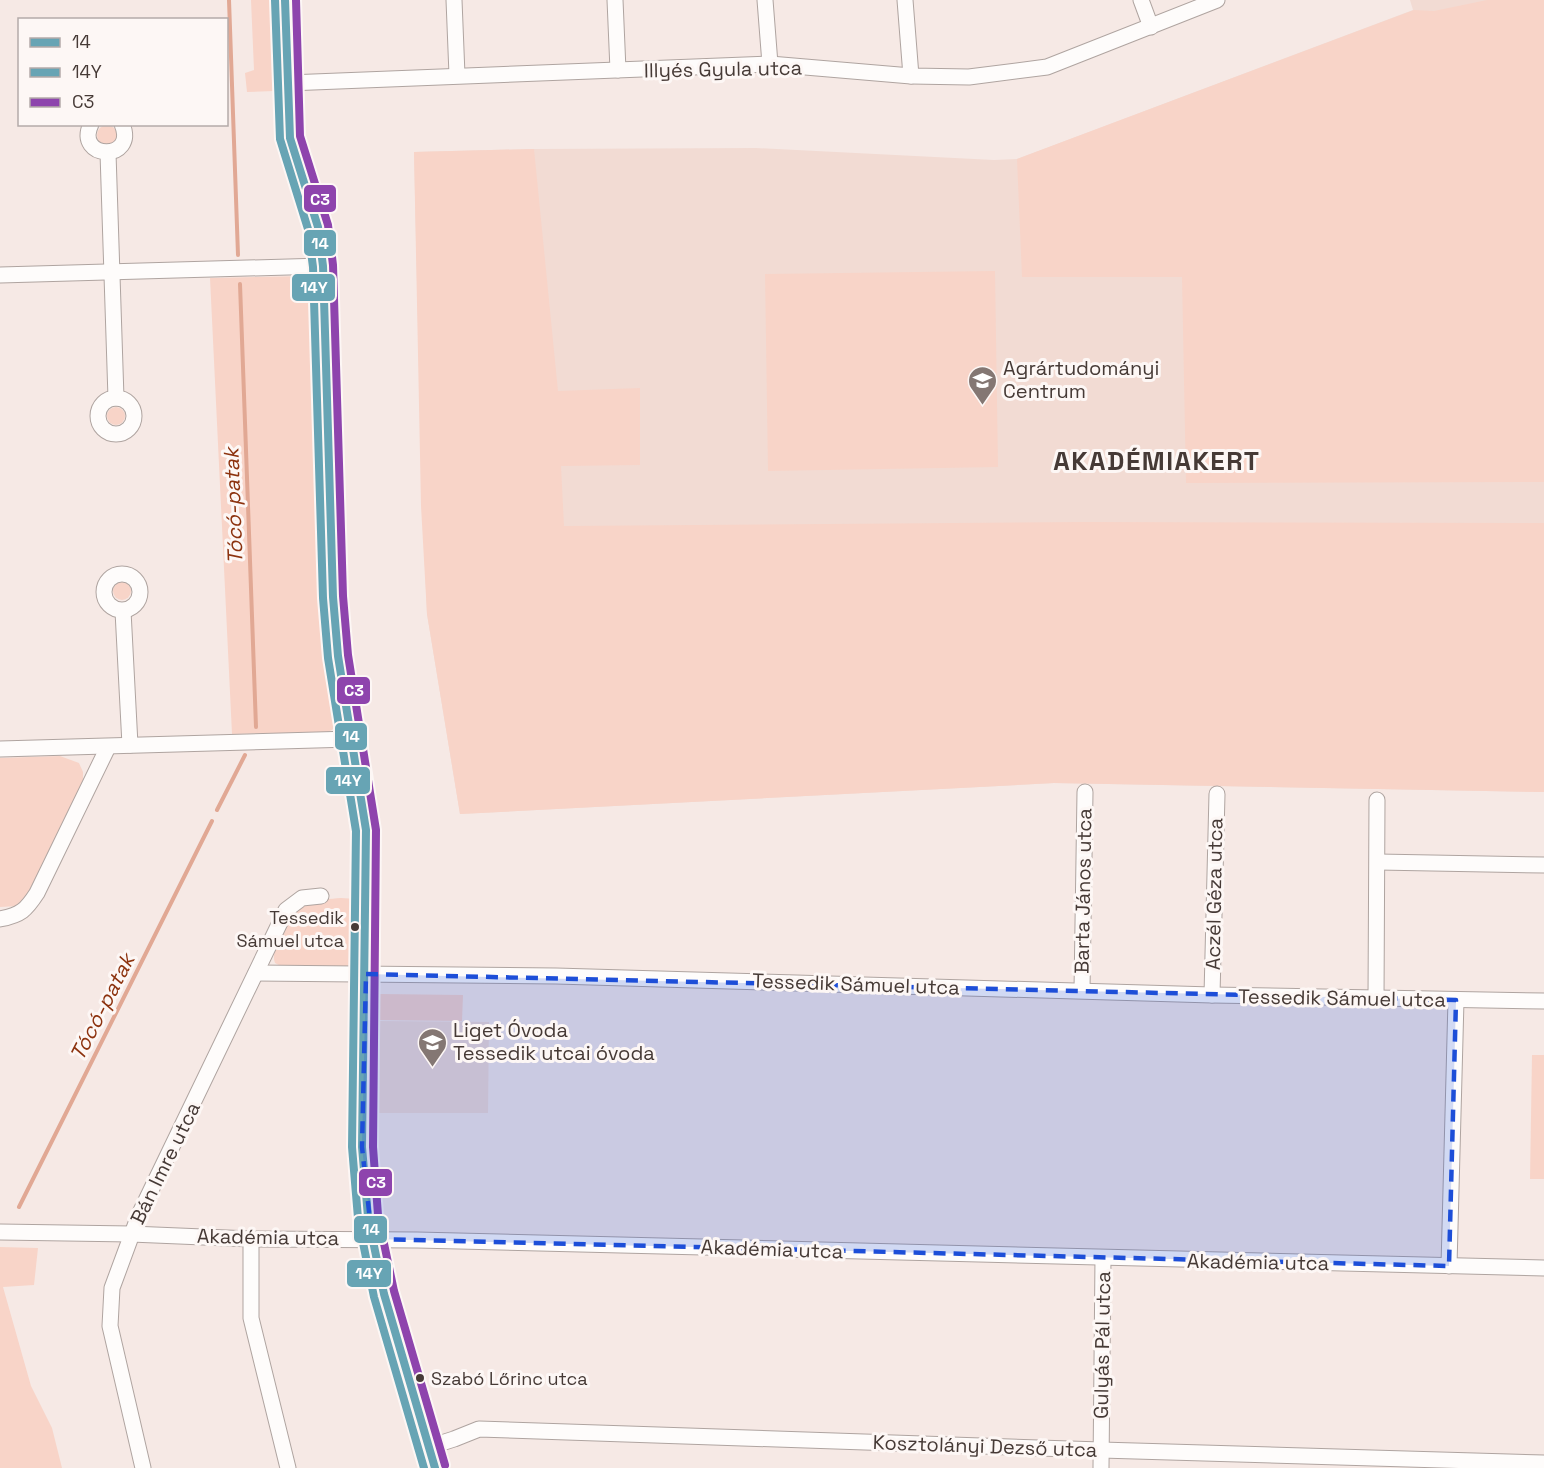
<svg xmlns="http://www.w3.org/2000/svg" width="1544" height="1468" viewBox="0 0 1544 1468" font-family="'Space Grotesk',sans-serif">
	<rect width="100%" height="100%" fill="#f6e9e5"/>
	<g fill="#f2dbd3">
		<polygon points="1410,0 1544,0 1544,792 1054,783 460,814 427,614 422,499 414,152 534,149 756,148 994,160 1017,159 1413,10"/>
		<polygon points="376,1021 489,1022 488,1113 376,1113"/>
	</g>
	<g fill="#f8d4c8">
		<polygon points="251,0 278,0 282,82 274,91 247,92 245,73 254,70"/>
		<polygon points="1487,0 1544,0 1544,482 1186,483 1182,277 1022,277 1017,159 1414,10 1434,11"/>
		<circle cx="107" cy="135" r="10"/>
		<polygon points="534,149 558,391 640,388 640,465 561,466 564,526 1085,522 1544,523 1544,792 1054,783 460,814 427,614 421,506 414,152"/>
		<polygon points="995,271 998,467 768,471 765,274"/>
		<polygon points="306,276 316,287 325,602 341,719 337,727 328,732 232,734 210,278"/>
		<circle cx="116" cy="416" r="9"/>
		<circle cx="122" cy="591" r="9"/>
		<polygon points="60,756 79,763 83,772 83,781 25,899 18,906 0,907 0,758"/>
		<path d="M341 898 357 899 354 963 345 967 281 966 275 963C269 947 293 909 308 903 318 899 330 899 341 898Z"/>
		<polygon points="379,994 463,995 462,1021 378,1020"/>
		<polygon points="1532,1055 1544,1055 1544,1179 1530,1179"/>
		<polygon points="0,1247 38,1248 34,1285 3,1287 31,1386 52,1428 62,1468 0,1468"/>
	</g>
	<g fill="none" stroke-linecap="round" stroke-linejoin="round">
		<g stroke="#e1a894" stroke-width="4">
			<polyline points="229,0 238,255"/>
			<polyline points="240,284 256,727"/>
			<polyline points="217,810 245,755"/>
			<polyline points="19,1207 212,821"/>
		</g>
		<defs>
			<g id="minor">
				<polyline points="285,0 290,138 318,227 323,266 333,597 338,656 366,830 367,852 362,1147 368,1217 384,1294 435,1468"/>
				<polyline points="454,0 457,75"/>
				<polyline points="615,0 618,70"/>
				<polyline points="765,0 770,64"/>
				<polyline points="905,0 911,76"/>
				<polyline points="1141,0 1151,27"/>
				<polyline points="288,83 770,64 911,76 969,77 1047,67 1217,0"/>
				<path d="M91 124C74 160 138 162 122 124"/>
				<polyline points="108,153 116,398"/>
				<polyline points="0,275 323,266"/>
				<circle cx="116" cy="416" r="18"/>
				<circle cx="122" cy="592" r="18"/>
				<polyline points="123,611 130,745"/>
				<polyline points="0,749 351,739"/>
				<polyline points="1378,862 1544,865"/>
				<path d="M0 919C21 915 26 910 37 893L108 747"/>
				<polyline points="256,973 556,976 1212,995 1544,1001"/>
				<polyline points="1082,990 1085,792"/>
				<polyline points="1212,995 1217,794"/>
				<polyline points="1376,999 1377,800"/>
				<polyline points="0,1232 131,1234 251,1239 417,1240 1544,1268"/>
				<polyline points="251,1239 251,1318 288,1468"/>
				<polyline points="1449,1266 1456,1000"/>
				<polyline points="429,1447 454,1439 479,1429 1101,1450 1544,1463"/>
				<polyline points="143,1468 110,1326 112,1288 139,1215 286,910 302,898 321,896"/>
				<polyline points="1101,1468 1103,1258"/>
			</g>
		</defs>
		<use href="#minor" stroke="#afa4a0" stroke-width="17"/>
		<use href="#minor" stroke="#fefcfb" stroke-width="15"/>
		<defs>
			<polyline id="bus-1" points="285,0 290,138 318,227 323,266 333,597 338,656 366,830 362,1147 368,1217 384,1294 435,1468"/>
			<polyline id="bus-2" points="275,0 280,139 308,229 313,267 323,598 328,658 356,831 352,1147 358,1218 374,1297 424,1468"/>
			<polyline id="bus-3" points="296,0 300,136 328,225 333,265 343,596 348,655 376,830 373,1147 378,1215 394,1291 445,1465"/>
		</defs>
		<use href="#bus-1" stroke="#fdf7f5" stroke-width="12"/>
		<use href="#bus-2" stroke="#fdf7f5" stroke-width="12"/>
		<use href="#bus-3" stroke="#fdf7f5" stroke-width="12"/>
		<use href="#bus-1" stroke="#67a4b4" stroke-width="8"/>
		<use href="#bus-2" stroke="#67a4b4" stroke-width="8"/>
		<use href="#bus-3" stroke="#8e44ad" stroke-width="8"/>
	</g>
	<path fill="#1d4ed8" fill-opacity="0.2" stroke="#1d4ed8" stroke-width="4.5" stroke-dasharray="12 8" stroke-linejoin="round" d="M366 974 1456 1000 1449 1266 372 1239 362 1147Z"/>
	<defs>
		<symbol id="university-pin" viewBox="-11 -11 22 30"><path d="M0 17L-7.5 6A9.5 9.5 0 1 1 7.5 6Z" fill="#847773" stroke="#fdf7f5"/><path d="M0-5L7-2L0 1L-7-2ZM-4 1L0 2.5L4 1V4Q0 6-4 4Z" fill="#fff"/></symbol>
		<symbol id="school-pin" viewBox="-11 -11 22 30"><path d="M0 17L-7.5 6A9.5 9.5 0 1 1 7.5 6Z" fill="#847773" stroke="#fdf7f5"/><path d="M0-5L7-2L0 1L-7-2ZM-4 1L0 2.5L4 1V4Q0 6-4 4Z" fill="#fff"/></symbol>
	</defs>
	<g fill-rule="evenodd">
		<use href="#university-pin" x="966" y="364" width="33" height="45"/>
		<use href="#school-pin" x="416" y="1026" width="33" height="45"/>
	</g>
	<g fill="#463a36" stroke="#fdf7f5" stroke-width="2">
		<circle cx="355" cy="927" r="5"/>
		<circle cx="420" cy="1378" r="5"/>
	</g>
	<g text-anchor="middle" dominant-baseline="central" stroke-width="6" stroke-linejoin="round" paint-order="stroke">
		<g font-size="18" fill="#463a36" stroke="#fdf7f5" text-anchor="end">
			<text x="344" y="917">Tessedik<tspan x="344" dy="23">Sámuel utca</tspan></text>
			<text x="431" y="1378" text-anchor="start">Szabó Lőrinc utca</text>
		</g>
		<g font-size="20" fill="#463a36" stroke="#fdf7f5">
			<text transform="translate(723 69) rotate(-1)">Illyés Gyula utca</text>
			<text transform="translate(1083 891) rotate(-89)">Barta János utca</text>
			<text transform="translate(1214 894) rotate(-89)">Aczél Géza utca</text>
			<text transform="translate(856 984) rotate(2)">Tessedik Sámuel utca</text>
			<text transform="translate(1342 998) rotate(1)">Tessedik Sámuel utca</text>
			<text transform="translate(165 1163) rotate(-64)">Bán Imre utca</text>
			<text transform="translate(268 1237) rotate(1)">Akadémia utca</text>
			<text transform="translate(772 1249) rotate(2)">Akadémia utca</text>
			<text transform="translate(1258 1262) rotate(1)">Akadémia utca</text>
			<text transform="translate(1102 1345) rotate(-89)">Gulyás Pál utca</text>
			<text transform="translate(985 1446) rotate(2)">Kosztolányi Dezső utca</text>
		</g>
		<g font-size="20" fill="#463a36" stroke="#fdf7f5" text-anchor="start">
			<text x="1003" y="368">Agrártudományi<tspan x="1003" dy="23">Centrum</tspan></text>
			<text x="453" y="1030">Liget Óvoda<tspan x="453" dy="23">Tessedik utcai óvoda</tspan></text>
		</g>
		<g font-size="21" font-style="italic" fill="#8d330f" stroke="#fdf7f5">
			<text transform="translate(233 506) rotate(-92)">Tócó-patak</text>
			<text transform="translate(102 1007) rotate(-63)">Tócó-patak</text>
		</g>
		<g font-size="26" font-weight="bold" letter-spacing="1.5" fill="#463a36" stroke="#fdf7f5">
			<text x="1157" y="461">AKADÉMIAKERT</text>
		</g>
	</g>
	<g stroke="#fdf7f5" stroke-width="2">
		<rect x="303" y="184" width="34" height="29" rx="6" fill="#8e44ad"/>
		<rect x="303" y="229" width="34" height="28" rx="6" fill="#67a4b4"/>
		<rect x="291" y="273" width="45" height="29" rx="6" fill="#67a4b4"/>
		<rect x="336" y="676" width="35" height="29" rx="6" fill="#8e44ad"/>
		<rect x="334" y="722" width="34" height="29" rx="6" fill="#67a4b4"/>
		<rect x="325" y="766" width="46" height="29" rx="6" fill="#67a4b4"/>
		<rect x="358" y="1168" width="35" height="29" rx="6" fill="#8e44ad"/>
		<rect x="353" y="1215" width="35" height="29" rx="6" fill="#67a4b4"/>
		<rect x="346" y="1259" width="46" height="29" rx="6" fill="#67a4b4"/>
	</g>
	<g font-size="16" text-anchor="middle" font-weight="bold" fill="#fff">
		<text x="320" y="205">C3</text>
		<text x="320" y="249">14</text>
		<text x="314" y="293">14Y</text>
		<text x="354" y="696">C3</text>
		<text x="351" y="742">14</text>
		<text x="348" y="786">14Y</text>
		<text x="376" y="1188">C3</text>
		<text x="371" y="1235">14</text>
		<text x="369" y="1279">14Y</text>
	</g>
	<rect x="18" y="18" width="210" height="108" fill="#fdf7f5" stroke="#b4aba9" stroke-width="1.5"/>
	<rect x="30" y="38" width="30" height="9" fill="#67a4b4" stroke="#b4aba9" stroke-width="1.5"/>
	<text x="72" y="48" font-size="18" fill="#463a36">14</text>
	<rect x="30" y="68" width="30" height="9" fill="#67a4b4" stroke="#b4aba9" stroke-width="1.5"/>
	<text x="72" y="78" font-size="18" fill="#463a36">14Y</text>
	<rect x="30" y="98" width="30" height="9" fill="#8e44ad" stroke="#b4aba9" stroke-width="1.5"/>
	<text x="72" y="108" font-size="18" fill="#463a36">C3</text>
</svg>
